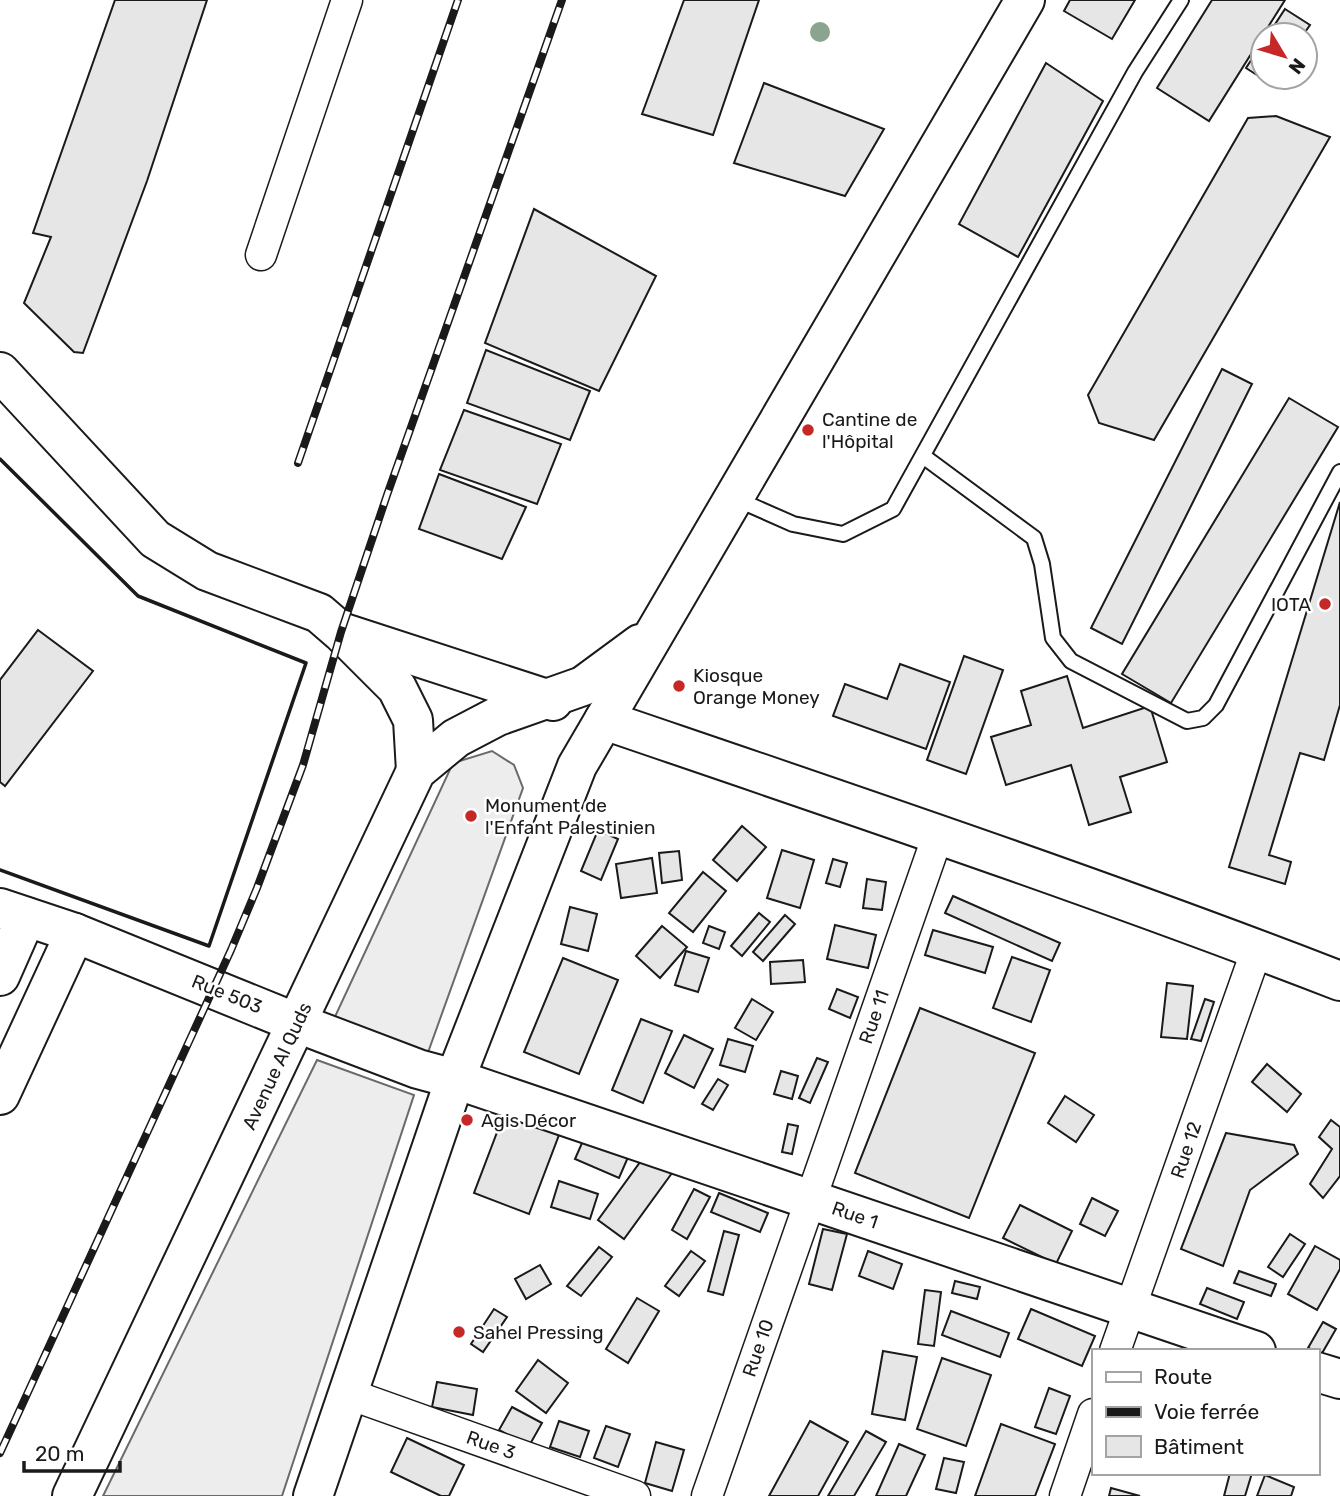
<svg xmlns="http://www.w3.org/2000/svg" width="1340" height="1496" viewBox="0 0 1340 1496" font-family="Rubik,sans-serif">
	<rect width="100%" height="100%" fill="#fff"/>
	<g fill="#ededed" stroke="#6a6a6a" stroke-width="2">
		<polygon points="492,751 514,765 523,788 426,1058 333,1021 453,763"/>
		<polygon points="317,1060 414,1095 282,1496 103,1496"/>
	</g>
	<g fill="#e6e6e6" stroke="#1a1a1a" stroke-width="2">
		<polygon points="115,0 207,0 147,181 83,353 74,352 24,303 51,237 33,233"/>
		<polygon points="684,0 759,0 713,135 642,114"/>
		<polygon points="1070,0 1135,0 1112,39 1064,11"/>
		<polygon points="1212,0 1285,0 1209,121 1157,88"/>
		<polygon points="1285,9 1310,25 1303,35 1268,35"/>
		<polygon points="1263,42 1263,77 1276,77 1271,84 1246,68"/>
		<polygon points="1046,63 1103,101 1018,257 959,224"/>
		<polygon points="764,83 884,129 845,196 734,163"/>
		<polygon points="1276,116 1330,137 1154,440 1099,423 1088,395 1248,118"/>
		<polygon points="534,209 656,276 599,391 485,343"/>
		<polygon points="486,350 590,391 570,440 467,403"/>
		<polygon points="1222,369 1252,384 1122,644 1091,628"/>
		<polygon points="1289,398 1338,427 1171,703 1122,674"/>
		<polygon points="464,410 561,444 537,504 440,470"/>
		<polygon points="439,474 526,507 502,559 419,529"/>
		<polygon points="1340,502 1340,705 1324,760 1300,753 1269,855 1291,862 1285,884 1229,867"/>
		<polygon points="38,630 93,671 5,786 0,782 0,680"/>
		<polygon points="964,656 1003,670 966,774 927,760"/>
		<polygon points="900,664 950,682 926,749 833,716 845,684 887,699"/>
		<polygon points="1067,676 1083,728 1150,706 1167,762 1120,777 1131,812 1089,825 1071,765 1006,785 991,737 1031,725 1021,691"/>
		<polygon points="742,826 766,847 737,881 713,860"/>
		<polygon points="598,830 618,839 601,880 581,871"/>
		<polygon points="782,850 814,860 800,908 767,898"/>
		<polygon points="679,851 682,880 662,883 659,853"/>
		<polygon points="652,858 657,893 621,898 616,864"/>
		<polygon points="833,859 847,863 840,887 826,883"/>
		<polygon points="703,872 726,891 693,932 669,913"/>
		<polygon points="867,879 886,882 882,910 863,908"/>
		<polygon points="953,896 1060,943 1052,961 945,913"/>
		<polygon points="570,907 597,914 588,951 561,944"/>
		<polygon points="759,913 770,922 742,956 731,946"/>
		<polygon points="785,915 795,924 763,961 753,952"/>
		<polygon points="835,925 876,935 868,968 827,959"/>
		<polygon points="662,926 687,947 660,978 636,956"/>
		<polygon points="709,926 725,932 719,949 703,943"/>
		<polygon points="933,930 993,947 985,973 925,955"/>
		<polygon points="686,951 709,958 698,992 675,985"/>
		<polygon points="1012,957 1050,970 1031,1022 993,1008"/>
		<polygon points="563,958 618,980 579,1074 524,1052"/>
		<polygon points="803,960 805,982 771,984 770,962"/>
		<polygon points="1167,983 1193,986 1187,1039 1161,1037"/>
		<polygon points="837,989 858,997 850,1018 829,1009"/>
		<polygon points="752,999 773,1012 756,1040 735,1028"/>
		<polygon points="1205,999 1214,1002 1201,1041 1191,1039"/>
		<polygon points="920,1008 1035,1053 969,1218 855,1173"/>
		<polygon points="641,1019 672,1031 643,1103 612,1090"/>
		<polygon points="684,1035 713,1049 694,1088 665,1073"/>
		<polygon points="728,1039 753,1046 745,1072 720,1065"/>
		<polygon points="817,1058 828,1062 810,1103 799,1098"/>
		<polygon points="1267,1064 1301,1094 1287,1112 1252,1082"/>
		<polygon points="781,1071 798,1076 792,1099 774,1094"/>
		<polygon points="718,1079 728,1085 713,1110 702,1104"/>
		<polygon points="1065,1096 1094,1115 1076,1142 1048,1123"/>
		<polygon points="507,1106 562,1127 529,1214 474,1193"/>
		<polygon points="1331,1120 1340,1127 1340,1176 1323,1198 1310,1184 1332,1149 1319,1137"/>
		<polygon points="788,1124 798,1126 792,1154 782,1152"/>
		<polygon points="1226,1133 1294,1145 1298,1154 1250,1190 1223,1266 1181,1249"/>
		<polygon points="585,1136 629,1155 619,1178 575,1159"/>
		<polygon points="646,1154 672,1173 624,1239 598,1220"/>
		<polygon points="559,1181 598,1194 590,1219 551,1207"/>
		<polygon points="694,1189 710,1197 687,1239 672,1230"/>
		<polygon points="719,1193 768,1213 760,1232 711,1212"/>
		<polygon points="1092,1198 1118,1211 1105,1236 1080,1224"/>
		<polygon points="1020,1205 1072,1231 1056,1264 1003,1238"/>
		<polygon points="823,1229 847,1234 832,1290 809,1284"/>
		<polygon points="724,1231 739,1235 723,1295 708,1291"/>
		<polygon points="1290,1234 1305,1244 1283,1277 1268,1267"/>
		<polygon points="1315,1246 1340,1260 1340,1269 1317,1310 1288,1294"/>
		<polygon points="599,1247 612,1257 581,1296 567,1286"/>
		<polygon points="691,1251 705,1261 679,1296 665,1286"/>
		<polygon points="868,1251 902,1264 893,1289 859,1276"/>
		<polygon points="540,1265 551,1284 526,1299 515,1279"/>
		<polygon points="1239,1271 1276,1284 1271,1296 1234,1283"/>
		<polygon points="955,1281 980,1287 977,1299 952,1293"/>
		<polygon points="1207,1288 1244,1302 1237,1319 1200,1304"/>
		<polygon points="925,1290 941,1292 934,1346 918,1344"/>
		<polygon points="637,1298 659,1311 628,1363 606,1349"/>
		<polygon points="494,1309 507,1317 483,1352 471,1344"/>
		<polygon points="1031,1309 1095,1336 1082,1366 1018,1339"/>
		<polygon points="951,1311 1009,1333 1000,1357 942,1335"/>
		<polygon points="1323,1322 1336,1329 1321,1355 1317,1351 1308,1348"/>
		<polygon points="883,1351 917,1357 905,1420 872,1414"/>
		<polygon points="942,1358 991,1375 966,1446 917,1429"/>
		<polygon points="538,1360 568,1383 546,1413 516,1391"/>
		<polygon points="437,1382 477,1389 473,1415 432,1407"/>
		<polygon points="1049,1388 1070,1396 1056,1434 1035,1427"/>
		<polygon points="512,1407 542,1423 529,1446 499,1430"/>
		<polygon points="559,1421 589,1431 580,1457 550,1447"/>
		<polygon points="810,1421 848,1442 818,1496 769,1496"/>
		<polygon points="1001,1424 1055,1444 1035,1496 975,1496"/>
		<polygon points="606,1426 630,1434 618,1467 594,1458"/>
		<polygon points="866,1431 886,1442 854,1496 828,1496"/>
		<polygon points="407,1438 464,1465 449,1496 441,1496 391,1472"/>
		<polygon points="656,1442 684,1450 672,1491 645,1483"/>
		<polygon points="899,1444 925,1455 906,1496 876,1496"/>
		<polygon points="944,1458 964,1462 956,1493 936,1489"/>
		<polygon points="1230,1473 1252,1473 1245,1496 1224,1496"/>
		<polygon points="1265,1475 1294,1487 1291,1496 1257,1496"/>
		<polygon points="1111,1488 1140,1496 1109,1496"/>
	</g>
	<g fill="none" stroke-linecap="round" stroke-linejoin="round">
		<defs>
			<g id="lane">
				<polyline points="923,456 1034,538 1042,564 1053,638 1071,661 1187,721 1203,718 1216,705 1340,472"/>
				<polyline points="734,498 793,524 843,534 893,509 1135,72 1181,0"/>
			</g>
			<g id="street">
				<polyline points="261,255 347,0"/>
				<polyline points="1115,1351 1257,949"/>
				<polyline points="346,1393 635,1496"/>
				<polyline points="707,1496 938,835"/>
				<polyline points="1065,1496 1093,1414"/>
			</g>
			<g id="secondary">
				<path d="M604 720C850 804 1097 887 1340 981"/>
				<polyline points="0,908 75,933 297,1023 418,1069 455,1079 1256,1351"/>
				<polyline points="0,976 26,917"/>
				<polyline points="0,1095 75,933"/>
				<polyline points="1317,1372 1340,1379"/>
			</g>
			<g id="primary">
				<polyline points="0,372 155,539 207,571 319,613 341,632 397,688 413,720 416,771"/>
				<polyline points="347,634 553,701"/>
				<polyline points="72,1496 416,771 456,738 498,716 583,686 640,644"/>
				<polyline points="313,1496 455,1079 577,766 1025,0"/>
			</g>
		</defs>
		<use href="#lane" stroke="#1a1a1a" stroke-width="18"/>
		<use href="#street" stroke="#1a1a1a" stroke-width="33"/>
		<use href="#secondary" stroke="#1a1a1a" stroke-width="42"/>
		<use href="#primary" stroke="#1a1a1a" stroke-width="42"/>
		<use href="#lane" stroke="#fff" stroke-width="14"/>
		<use href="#street" stroke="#fff" stroke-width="30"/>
		<use href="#secondary" stroke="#fff" stroke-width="38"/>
		<use href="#primary" stroke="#fff" stroke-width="38"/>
		<defs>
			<g id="rail">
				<polyline points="298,463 458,0"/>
				<polyline points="0,1453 231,950 257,888 303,765 341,632 387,495 562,0"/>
			</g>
		</defs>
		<use href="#rail" stroke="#1a1a1a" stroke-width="8"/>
		<use href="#rail" stroke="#fff" stroke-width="5" stroke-dasharray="16" stroke-linecap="butt"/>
		<polyline stroke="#1a1a1a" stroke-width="3.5" points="0,459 138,596 306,663 209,946 0,870"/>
	</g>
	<circle fill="#8aa48f" cx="820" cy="32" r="10"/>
	<g fill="#c62828" stroke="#fff" stroke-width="2.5">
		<circle cx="808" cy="430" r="7"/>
		<circle cx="1325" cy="604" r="7"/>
		<circle cx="679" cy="686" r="7"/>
		<circle cx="471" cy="816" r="7"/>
		<circle cx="467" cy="1120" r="7"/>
		<circle cx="459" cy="1332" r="7"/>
	</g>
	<g text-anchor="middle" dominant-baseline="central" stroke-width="5" stroke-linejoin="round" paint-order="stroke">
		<g font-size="19" fill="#1a1a1a" stroke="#fff" text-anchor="start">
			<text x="822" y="419">Cantine de<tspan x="822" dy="22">l'Hôpital</tspan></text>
			<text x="1311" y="604" text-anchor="end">IOTA</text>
			<text x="693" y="675">Kiosque<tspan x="693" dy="22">Orange Money</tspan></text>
			<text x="485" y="805">Monument de<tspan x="485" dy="22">l'Enfant Palestinien</tspan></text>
			<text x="481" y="1120">Agis Décor</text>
			<text x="473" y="1332">Sahel Pressing</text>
		</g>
		<g font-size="19" fill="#1a1a1a" stroke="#fff">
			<text transform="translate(227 994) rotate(22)">Rue 503</text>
			<text transform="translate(874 1017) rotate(-71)">Rue 11</text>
			<text transform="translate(277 1066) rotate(-65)">Avenue Al Quds</text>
			<text transform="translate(1186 1150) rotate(-71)">Rue 12</text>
			<text transform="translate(855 1215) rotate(19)">Rue 1</text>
			<text transform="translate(758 1348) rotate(-71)">Rue 10</text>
			<text transform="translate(491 1445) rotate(20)">Rue 3</text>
		</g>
	</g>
	<rect x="1092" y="1349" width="228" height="126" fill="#ffffff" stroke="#a3a3a3" stroke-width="2"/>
	<rect x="1106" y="1372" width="35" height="10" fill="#ffffff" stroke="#a3a3a3" stroke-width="2"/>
	<text x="1154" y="1384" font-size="21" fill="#1a1a1a">Route</text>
	<rect x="1106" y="1407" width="35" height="10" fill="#1a1a1a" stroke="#a3a3a3" stroke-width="2"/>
	<text x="1154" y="1419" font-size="21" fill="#1a1a1a">Voie ferrée</text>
	<rect x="1106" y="1436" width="35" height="21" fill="#e6e6e6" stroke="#a3a3a3" stroke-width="2"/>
	<text x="1154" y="1454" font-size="21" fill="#1a1a1a">Bâtiment</text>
	<g transform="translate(1284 56) rotate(128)"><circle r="33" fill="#ffffff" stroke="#a3a3a3" stroke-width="2"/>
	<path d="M0-5L12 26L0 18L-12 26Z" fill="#c62828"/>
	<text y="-10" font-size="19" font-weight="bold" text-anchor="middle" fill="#1a1a1a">N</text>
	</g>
	<path d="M24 1461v10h96v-10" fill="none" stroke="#1a1a1a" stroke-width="3.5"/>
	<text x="35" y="1461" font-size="21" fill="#1a1a1a" stroke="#ffffff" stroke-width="5" paint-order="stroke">20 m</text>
</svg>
